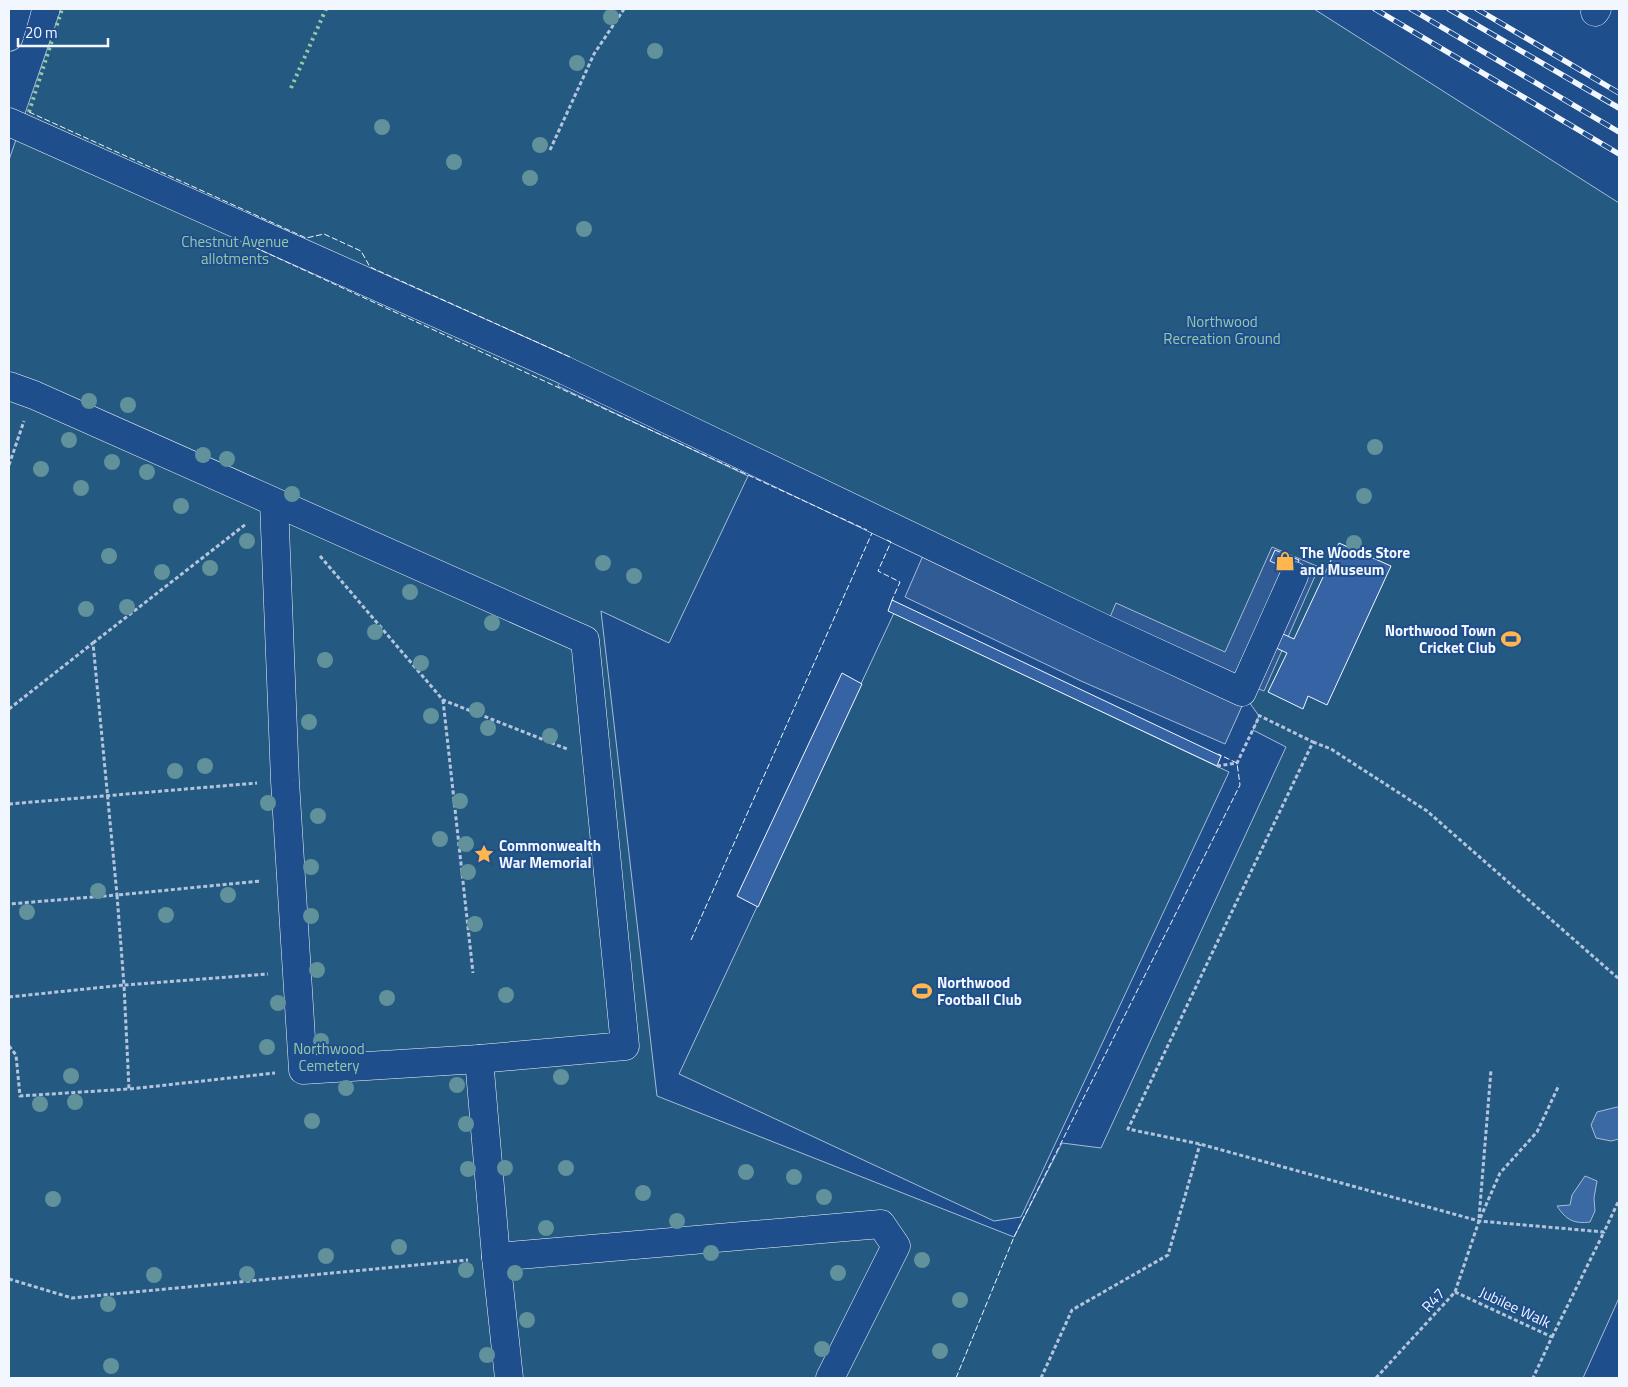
<svg xmlns="http://www.w3.org/2000/svg" width="1628" height="1387" viewBox="0 0 1628 1387" font-family="'Titillium Web',sans-serif">
	<rect width="100%" height="100%" fill="#1f4e8c"/>
	<g fill="#245a82" stroke="#a8bbd7" fill-rule="evenodd">
		<path d="M61 9H1314L1619 203V1298L1583 1378H9V160ZM565 371 1242 692 1259 716 1253 730 1286 747 1101 1148 1062 1143 1014 1237 657 1096 601 611 669 643 748 476 558 386Z"/>
		<polygon points="894,613 1229,772 1021,1217 994,1221 679,1074"/>
	</g>
	<polygon fill="#305b95" stroke="#a8bbd7" points="928,544 1105,629 1116,603 1225,652 1272,547 1319,567 1264,691 1251,686 1225,744 1081,681 905,597"/>
	<g fill="#3b69a3" stroke="#a8bbd7">
		<polygon points="1617,1107 1619,1108 1619,1139 1611,1141 1596,1138 1591,1125 1597,1112"/>
		<path d="M1585 1176 1597 1181 1594 1198 1595 1211 1590 1222C1574 1224 1566 1220 1557 1206L1570 1205 1572 1195Z"/>
	</g>
	<g fill="#3563a3" stroke="#f2f6ff">
		<polygon points="1339,543 1391,566 1327,705 1308,696 1303,709 1268,692 1287,653 1274,647 1281,633 1294,639"/>
		<polygon points="1275,550 1299,560 1294,572 1270,561"/>
		<polygon points="892,600 1221,756 1217,766 888,611"/>
		<polygon points="842,673 862,684 758,907 737,896"/>
	</g>
	<g fill="none" stroke-linecap="round" stroke-linejoin="round">
		<defs>
			<g id="minor">
				<polyline points="1595,12 1597,9"/>
				<polyline points="9,37 17,9"/>
				<polyline points="9,122 564,370 1105,629 1242,692 1294,576"/>
				<polyline points="9,386 34,395 585,640 625,1046 479,1059 303,1070 285,781 274,502"/>
				<polyline points="479,1059 496,1257 509,1378"/>
				<polyline points="496,1257 881,1224 896,1246 830,1378"/>
			</g>
		</defs>
		<use href="#minor" stroke="#f2f6ff" stroke-width="29"/>
		<g stroke="#b3c4dc" stroke-width="3" stroke-dasharray="4 2.5" stroke-linecap="butt">
			<polyline points="550,150 594,54 624,9"/>
			<polyline points="9,465 24,421"/>
			<polyline points="320,556 443,700 567,749"/>
			<polyline points="93,643 246,524"/>
			<polyline points="443,700 473,973"/>
			<polyline points="9,709 93,643 117,895 9,904"/>
			<polyline points="1258,715 1313,742 1128,1129 1200,1144 1479,1221 1604,1232 1619,1200"/>
			<polyline points="1313,742 1331,749 1427,811 1619,979"/>
			<polyline points="1217,766 1237,763 1259,717"/>
			<polyline points="9,804 257,783"/>
			<polyline points="9,997 124,985 117,895 261,881"/>
			<polyline points="9,1046 16,1055 20,1096 129,1089 124,985 268,974"/>
			<polyline points="130,1089 275,1073"/>
			<polyline points="1479,1218 1491,1070"/>
			<polyline points="9,1279 72,1298 468,1260"/>
			<polyline points="1455,1292 1552,1337 1533,1378"/>
			<polyline points="1552,1337 1604,1232"/>
			<polyline points="1041,1378 1072,1310 1168,1255 1200,1144"/>
			<polyline points="1376,1378 1455,1292 1479,1221 1500,1173 1537,1132 1559,1085"/>
		</g>
		<use href="#minor" stroke="#1f4e8c" stroke-width="28"/>
		<defs>
			<g id="rail">
				<polyline points="1375,9 1619,154"/>
				<polyline points="1411,9 1619,132"/>
				<polyline points="1449,9 1619,108"/>
				<polyline points="1477,9 1619,93"/>
			</g>
		</defs>
		<use href="#rail" stroke="#f2f6ff" stroke-width="5.5"/>
		<use href="#rail" stroke="#1f4e8c" stroke-width="4" stroke-dasharray="11" stroke-linecap="butt"/>
		<g stroke="#97c8a6" stroke-width="4" stroke-dasharray="2.5 4" stroke-linecap="butt">
			<polyline points="291,88 326,9"/>
			<polyline points="29,112 62,9"/>
		</g>
		<g stroke="#f2f6ff" stroke-width="1" stroke-dasharray="6 2.5" stroke-linecap="butt">
			<polyline points="29,112 306,238 324,234 361,251 370,267 570,357"/>
			<polyline points="254,247 867,530"/>
			<polyline points="887,540 891,542 878,571 900,582 892,600 895,601"/>
			<polyline points="691,940 872,533"/>
			<polyline points="956,1378 1014,1237 1240,785 1237,763 1218,754"/>
		</g>
	</g>
	<g fill="#61919a">
		<circle cx="611" cy="17" r="8"/>
		<circle cx="655" cy="51" r="8"/>
		<circle cx="577" cy="63" r="8"/>
		<circle cx="382" cy="127" r="8"/>
		<circle cx="540" cy="145" r="8"/>
		<circle cx="454" cy="162" r="8"/>
		<circle cx="530" cy="178" r="8"/>
		<circle cx="584" cy="229" r="8"/>
		<circle cx="89" cy="401" r="8"/>
		<circle cx="128" cy="405" r="8"/>
		<circle cx="69" cy="440" r="8"/>
		<circle cx="1375" cy="447" r="8"/>
		<circle cx="203" cy="455" r="8"/>
		<circle cx="227" cy="459" r="8"/>
		<circle cx="112" cy="462" r="8"/>
		<circle cx="41" cy="469" r="8"/>
		<circle cx="147" cy="472" r="8"/>
		<circle cx="81" cy="488" r="8"/>
		<circle cx="292" cy="494" r="8"/>
		<circle cx="1364" cy="496" r="8"/>
		<circle cx="181" cy="506" r="8"/>
		<circle cx="247" cy="541" r="8"/>
		<circle cx="1354" cy="543" r="8"/>
		<circle cx="109" cy="556" r="8"/>
		<circle cx="603" cy="563" r="8"/>
		<circle cx="210" cy="568" r="8"/>
		<circle cx="162" cy="572" r="8"/>
		<circle cx="634" cy="576" r="8"/>
		<circle cx="410" cy="592" r="8"/>
		<circle cx="127" cy="607" r="8"/>
		<circle cx="86" cy="609" r="8"/>
		<circle cx="492" cy="623" r="8"/>
		<circle cx="375" cy="632" r="8"/>
		<circle cx="325" cy="660" r="8"/>
		<circle cx="421" cy="663" r="8"/>
		<circle cx="477" cy="710" r="8"/>
		<circle cx="431" cy="716" r="8"/>
		<circle cx="309" cy="722" r="8"/>
		<circle cx="488" cy="728" r="8"/>
		<circle cx="550" cy="736" r="8"/>
		<circle cx="205" cy="766" r="8"/>
		<circle cx="175" cy="771" r="8"/>
		<circle cx="460" cy="801" r="8"/>
		<circle cx="268" cy="803" r="8"/>
		<circle cx="318" cy="816" r="8"/>
		<circle cx="440" cy="839" r="8"/>
		<circle cx="466" cy="844" r="8"/>
		<circle cx="311" cy="867" r="8"/>
		<circle cx="468" cy="872" r="8"/>
		<circle cx="98" cy="891" r="8"/>
		<circle cx="228" cy="895" r="8"/>
		<circle cx="27" cy="912" r="8"/>
		<circle cx="166" cy="915" r="8"/>
		<circle cx="311" cy="916" r="8"/>
		<circle cx="475" cy="924" r="8"/>
		<circle cx="317" cy="970" r="8"/>
		<circle cx="506" cy="995" r="8"/>
		<circle cx="387" cy="998" r="8"/>
		<circle cx="278" cy="1003" r="8"/>
		<circle cx="321" cy="1041" r="8"/>
		<circle cx="267" cy="1047" r="8"/>
		<circle cx="71" cy="1076" r="8"/>
		<circle cx="561" cy="1077" r="8"/>
		<circle cx="457" cy="1085" r="8"/>
		<circle cx="346" cy="1088" r="8"/>
		<circle cx="75" cy="1102" r="8"/>
		<circle cx="40" cy="1104" r="8"/>
		<circle cx="312" cy="1121" r="8"/>
		<circle cx="466" cy="1124" r="8"/>
		<circle cx="505" cy="1168" r="8"/>
		<circle cx="566" cy="1168" r="8"/>
		<circle cx="468" cy="1169" r="8"/>
		<circle cx="746" cy="1172" r="8"/>
		<circle cx="794" cy="1177" r="8"/>
		<circle cx="643" cy="1193" r="8"/>
		<circle cx="824" cy="1197" r="8"/>
		<circle cx="53" cy="1199" r="8"/>
		<circle cx="677" cy="1221" r="8"/>
		<circle cx="546" cy="1228" r="8"/>
		<circle cx="399" cy="1247" r="8"/>
		<circle cx="711" cy="1253" r="8"/>
		<circle cx="326" cy="1256" r="8"/>
		<circle cx="922" cy="1260" r="8"/>
		<circle cx="466" cy="1270" r="8"/>
		<circle cx="515" cy="1273" r="8"/>
		<circle cx="838" cy="1273" r="8"/>
		<circle cx="247" cy="1274" r="8"/>
		<circle cx="154" cy="1275" r="8"/>
		<circle cx="960" cy="1300" r="8"/>
		<circle cx="108" cy="1304" r="8"/>
		<circle cx="527" cy="1320" r="8"/>
		<circle cx="822" cy="1349" r="8"/>
		<circle cx="940" cy="1351" r="8"/>
		<circle cx="487" cy="1355" r="8"/>
		<circle cx="111" cy="1366" r="8"/>
	</g>
	<defs>
		<symbol id="shop-bare" viewBox="-9 -9 18 18"><path d="M-5-2.5h2.3a2.7 3.5 0 0 1 5.4 0H5L5.5 6h-11ZM-1.5-2.5h3a1.5 2.3 0 0 0-3 0Z" fill="#ffb74d" stroke="#1f4e8c" stroke-width="2.5" paint-order="stroke"/></symbol>
		<symbol id="stadium-bare" viewBox="-9 -9 18 18"><path d="M0-5a6.5 5 0 1 0 0 10a6.5 5 0 1 0 0-10ZM-3.5-1.8h7v3.6h-7Z" fill="#ffb74d" stroke="#1f4e8c" stroke-width="2.5" paint-order="stroke"/></symbol>
		<symbol id="sight-bare" viewBox="-9 -9 18 18"><path d="M0-6L1.8-2.2L6-1.7L2.9 1.2L3.7 5.4L0 3.3L-3.7 5.4L-2.9 1.2L-6-1.7L-1.8-2.2Z" fill="#ffb74d" stroke="#1f4e8c" stroke-width="2.5" paint-order="stroke"/></symbol>
	</defs>
	<g fill-rule="evenodd">
		<use href="#shop-bare" x="1271" y="547" width="28" height="28"/>
		<use href="#stadium-bare" x="1497" y="625" width="28" height="28"/>
		<use href="#sight-bare" x="470" y="840" width="28" height="28"/>
		<use href="#stadium-bare" x="908" y="977" width="28" height="28"/>
	</g>
	<g text-anchor="middle" dominant-baseline="central" stroke-width="4" stroke-linejoin="round" paint-order="stroke">
		<g font-size="15" fill="#97c8a6" stroke="#1f4e8c">
			<text x="235" y="241">Chestnut Avenue<tspan x="235" dy="17">allotments</tspan></text>
			<text x="1222" y="321">Northwood<tspan x="1222" dy="17">Recreation Ground</tspan></text>
			<text x="329" y="1048">Northwood<tspan x="329" dy="17">Cemetery</tspan></text>
		</g>
		<g font-size="15" font-weight="bold" fill="#f2f6ff" stroke="#1f4e8c" text-anchor="start">
			<text x="1300" y="552">The Woods Store<tspan x="1300" dy="17">and Museum</tspan></text>
			<text x="1496" y="630" text-anchor="end">Northwood Town<tspan x="1496" dy="17">Cricket Club</tspan></text>
			<text x="499" y="845">Commonwealth<tspan x="499" dy="17">War Memorial</tspan></text>
			<text x="937" y="982">Northwood<tspan x="937" dy="17">Football Club</tspan></text>
		</g>
		<g font-size="15" fill="#f2f6ff" stroke="#1f4e8c">
			<text transform="translate(1433 1300) rotate(-48)">R47</text>
			<text transform="translate(1515 1307) rotate(25)">Jubilee Walk</text>
		</g>
	</g>
	<rect width="1628" height="1387" fill="none" stroke="#f2f6ff" stroke-width="20"/>
	<path d="M18 38v8h90v-8" fill="none" stroke="#f2f6ff" stroke-width="2.5"/>
	<text x="25" y="38" font-size="15" fill="#f2f6ff" stroke="#1f4e8c" stroke-width="4" paint-order="stroke">20 m</text>
</svg>
